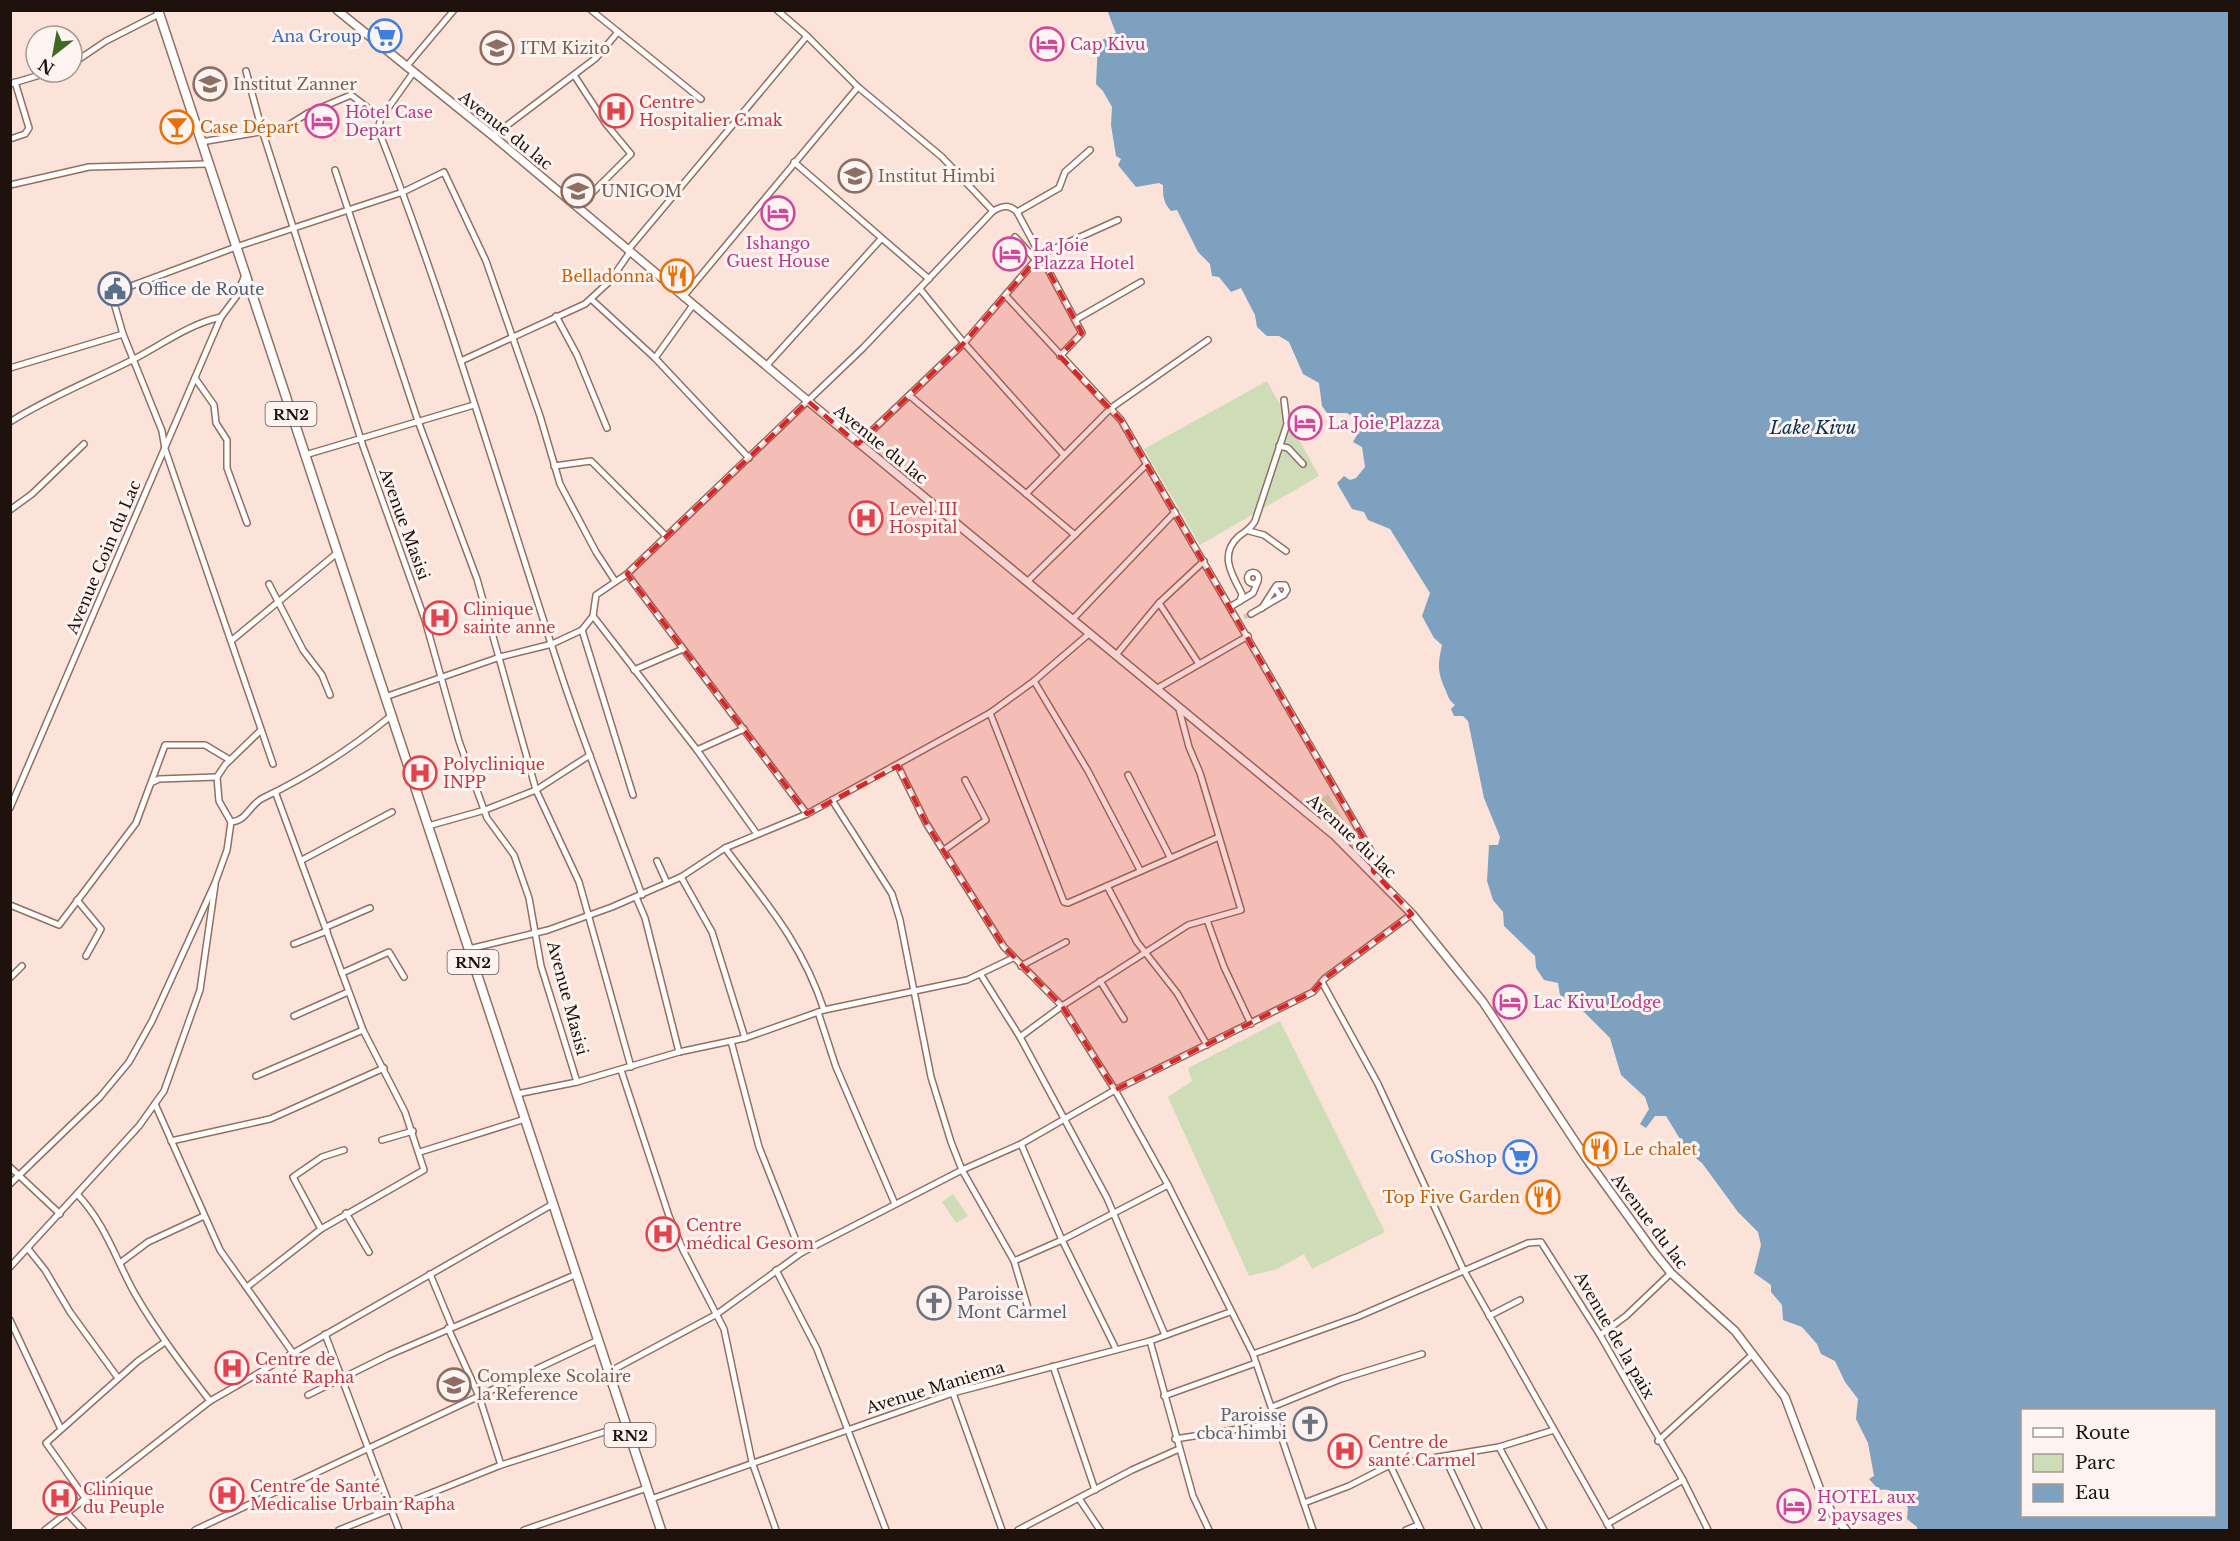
<svg xmlns="http://www.w3.org/2000/svg" width="2240" height="1541" viewBox="0 0 2240 1541" font-family="'Libre Baskerville',serif">
	<rect width="100%" height="100%" fill="#fce3d9"/>
	<g fill="#cfdcb8">
		<polygon points="1267,381 1319,476 1200,545 1144,449"/>
		<polygon points="1328,794 1368,861 1308,806"/>
		<polygon points="1280,1021 1385,1232 1312,1269 1304,1254 1277,1269 1249,1276 1168,1097 1192,1081 1188,1068"/>
		<polygon points="953,1194 968,1216 956,1223 942,1202"/>
	</g>
	<path fill="#7da1bf" fill-rule="evenodd" d="M1107 10 2229 11V1530H1917V1527L1907 1519 1908 1508C1898 1497 1894 1487 1879 1490L1869 1479 1874 1476 1868 1443 1856 1419 1858 1399 1845 1382 1835 1361 1821 1354 1817 1344 1802 1327 1783 1320 1782 1305 1771 1292V1285L1754 1273 1761 1245 1758 1232 1738 1212 1702 1163 1688 1152 1666 1116H1655L1646 1128 1640 1124 1649 1109 1645 1097 1621 1075 1610 1038 1575 1003 1560 995 1558 983 1544 980 1536 968 1535 956 1504 926 1503 912 1493 900 1487 881 1489 845H1498L1500 837 1484 798 1468 721 1463 716H1454L1451 709 1455 705C1447 698 1449 697 1445 689 1437 671 1438 664 1442 645L1434 638 1422 616 1430 593 1390 529 1368 520 1364 512 1352 509 1337 483 1344 476 1350 480 1356 478 1365 467 1362 447 1353 442 1357 435 1354 417 1347 413H1327L1322 406 1319 383 1303 374 1289 342 1279 336H1267L1257 327 1255 315 1241 288 1231 292 1219 277 1212 276 1210 264 1198 252 1177 210 1171 211C1163 202 1163 196 1163 185L1159 183 1136 187 1118 165 1121 159 1116 156 1111 125 1112 107 1103 91 1096 84 1098 42 1116 33ZM2022 1410H2214V1516H2022Z"/>
	<g fill="none" stroke-linecap="round" stroke-linejoin="round">
		<polyline stroke="#dbc4ba" stroke-width="5" stroke-dasharray="5 2.5" stroke-linecap="butt" points="1244,617 1251,614"/>
		<defs>
			<g id="minor">
				<polyline points="591,10 701,99"/>
				<polyline points="777,10 807,36 858,87 942,157 993,211"/>
				<polyline points="72,64 106,41 159,14"/>
				<polyline points="406,67 454,10"/>
				<polyline points="246,71 262,130 363,446 425,620 459,741 487,818 514,855 529,898 541,966 577,1082"/>
				<path d="M413 73 381 118 378 129C450 311 503 500 565 686 589 756 616 825 642 895"/>
				<polyline points="574,75 606,124 631,154 578,207"/>
				<polyline points="10,84 50,72"/>
				<polyline points="493,136 596,58 618,32"/>
				<polyline points="10,139 25,134 29,128 15,82"/>
				<polyline points="201,142 284,128 308,113 351,95 381,118"/>
				<polyline points="794,162 929,279"/>
				<polyline points="335,170 418,421 477,579 536,790 579,882 631,1067"/>
				<polyline points="10,185 89,167 208,164"/>
				<polyline points="1017,212 1059,188 1065,172 1090,150"/>
				<polyline points="1015,237 1036,260"/>
				<polyline points="628,250 807,36"/>
				<polyline points="920,289 964,343 1064,455"/>
				<polyline points="1006,296 1121,420 1374,856 1376,866 1373,871"/>
				<polyline points="683,297 858,87"/>
				<polyline points="591,299 655,358 749,458"/>
				<polyline points="556,316 577,355 607,428"/>
				<polyline points="1075,320 1141,282"/>
				<polyline points="655,358 693,305"/>
				<polyline points="461,361 585,304 610,281 630,252"/>
				<polyline points="766,366 881,239"/>
				<polyline points="10,368 123,334"/>
				<polyline points="195,378 214,405 216,423 227,440 227,468 247,523"/>
				<polyline points="910,396 1075,535"/>
				<path d="M10 422C49 397 93 380 134 359 163 344 189 324 221 317"/>
				<polyline points="858,444 964,343 1040,255 1118,220"/>
				<polyline points="1279,446 1288,448 1303,464"/>
				<polyline points="305,455 474,405"/>
				<polyline points="554,466 591,461 666,536"/>
				<polyline points="1026,494 1111,408 1208,340"/>
				<polyline points="10,510 32,494 84,444"/>
				<polyline points="1249,531 1264,535 1286,551"/>
				<circle cx="1253" cy="578" r="5.5"/>
				<polyline points="627,574 807,814"/>
				<polyline points="1028,581 1147,464"/>
				<polyline points="269,584 303,650 322,675 330,695"/>
				<polyline points="1240,601 1253,593 1258,581"/>
				<polyline points="1159,603 1199,664"/>
				<path d="M1230 607 1240 601 1242 594C1232 575 1219 555 1238 537 1245 531 1250 530 1255 521L1287 424 1284 400"/>
				<polyline points="1262,608 1276,586 1277,585 1285,585 1287,590 1284,595 1280,596 1275,588"/>
				<polyline points="1251,614 1282,596"/>
				<polyline points="593,616 697,750 757,834"/>
				<polyline points="1073,619 1175,512"/>
				<polyline points="582,630 633,795"/>
				<polyline points="231,641 337,553"/>
				<polyline points="1116,655 1159,603 1204,561"/>
				<polyline points="634,670 683,649"/>
				<polyline points="1034,681 1088,771 1140,870"/>
				<polyline points="1156,689 1248,636"/>
				<path d="M385 697 500 657 552 644 582 630 593 616 596 595 627 574 863 348 993 211C1002 206 1009 204 1017 212L1082 333 1060 356"/>
				<polyline points="990,713 1064,902 1068,903 1219,837"/>
				<polyline points="697,750 744,729"/>
				<polyline points="273,764 165,449 162,431 123,334 112,296 115,292 236,247 403,192 444,172 486,261 540,416 560,484 596,552 615,581"/>
				<polyline points="898,766 926,823 1004,947 1062,1006 1115,1090 1168,1185 1253,1354 1313,1530"/>
				<polyline points="1128,775 1170,857"/>
				<polyline points="153,782 159,779 217,777"/>
				<polyline points="832,800 892,894 900,920 931,1077 951,1142 962,1170 1014,1261 1030,1315"/>
				<polyline points="10,808 221,317 236,297 245,275"/>
				<path d="M231 822C247 821 250 804 263 798 311 775 351 749 392 715"/>
				<polyline points="428,826 485,810 536,790 590,755"/>
				<path d="M725 848C766 903 802 943 824 1010"/>
				<polyline points="944,850 986,820 965,780"/>
				<polyline points="302,860 392,812"/>
				<polyline points="657,861 667,883"/>
				<polyline points="681,877 712,932 745,1038"/>
				<polyline points="1107,886 1137,942 1177,993 1207,1045"/>
				<polyline points="636,897 645,918 679,1052"/>
				<polyline points="77,900 101,929 86,956"/>
				<polyline points="10,905 59,925 136,823 165,745 205,745 230,760"/>
				<polyline points="1207,920 1224,967 1251,1024"/>
				<polyline points="326,927 370,908"/>
				<polyline points="294,944 327,931"/>
				<polyline points="469,949 548,930 612,907 681,877 725,848 807,814 990,713 1034,681 1090,633"/>
				<polyline points="1021,966 1066,942"/>
				<polyline points="342,973 389,952 404,977"/>
				<polyline points="981,975 1020,1037 1107,1198 1165,1335"/>
				<polyline points="10,978 22,966"/>
				<polyline points="1100,981 1124,1019"/>
				<polyline points="1322,982 1378,1084 1463,1269 1611,1530"/>
				<polyline points="818,1012 836,1067 895,1204"/>
				<polyline points="294,1016 348,992"/>
				<polyline points="1020,1037 1062,1006 1188,925 1241,910 1200,773 1189,747 1179,709"/>
				<polyline points="731,1041 759,1147 801,1253"/>
				<polyline points="621,1070 669,1216 683,1250 724,1329 752,1462 776,1530"/>
				<polyline points="256,1076 363,1030"/>
				<polyline points="517,1094 577,1082 679,1052 745,1038 824,1010 967,980 1013,958"/>
				<polyline points="155,1104 220,1250 293,1353"/>
				<polyline points="382,1140 413,1131"/>
				<polyline points="171,1141 270,1119 384,1068"/>
				<polyline points="1021,1144 1062,1240 1116,1349"/>
				<polyline points="420,1152 525,1119"/>
				<polyline points="10,1167 60,1214"/>
				<polyline points="10,1184 100,1097 129,1062 152,1021 215,883 227,850 231,822 219,801 217,777 225,765 261,730"/>
				<path d="M77 1194C105 1223 116 1260 135 1294 157 1332 183 1366 210 1401"/>
				<polyline points="346,1213 369,1252"/>
				<polyline points="321,1229 293,1177 322,1157 344,1150"/>
				<polyline points="29,1250 45,1270 70,1312 118,1378"/>
				<polyline points="1014,1261 1062,1240 1168,1185"/>
				<polyline points="120,1263 148,1242 204,1216"/>
				<polyline points="10,1267 139,1126 164,1091 200,990 215,885"/>
				<polyline points="776,1270 817,1349 886,1530"/>
				<polyline points="430,1274 452,1327"/>
				<polyline points="247,1287 321,1229 424,1170 405,1112 363,1030 276,794"/>
				<polyline points="1489,1316 1520,1300"/>
				<polyline points="10,1320 60,1427"/>
				<polyline points="448,1328 479,1396 501,1465"/>
				<polyline points="325,1334 399,1530"/>
				<polyline points="1600,1335 1626,1316 1671,1273"/>
				<polyline points="1150,1341 1193,1496 1209,1530"/>
				<polyline points="1253,1354 1357,1317 1528,1243 1541,1242 1600,1335 1683,1480 1708,1530"/>
				<polyline points="1053,1366 1095,1490"/>
				<polyline points="609,1372 717,1314 801,1253 962,1170 1021,1144 1115,1090 1313,992 1324,979 1412,914"/>
				<polyline points="953,1393 1002,1530"/>
				<polyline points="308,1395 389,1355 577,1274"/>
				<polyline points="1164,1396 1256,1363"/>
				<polyline points="1272,1407 1341,1379 1422,1354"/>
				<polyline points="1175,1439 1277,1423"/>
				<polyline points="1658,1441 1753,1354"/>
				<polyline points="1499,1447 1544,1530"/>
				<polyline points="1444,1456 1479,1530"/>
				<polyline points="1390,1465 1421,1530"/>
				<polyline points="85,1498 46,1443 138,1361 165,1342"/>
				<polyline points="651,1499 953,1393 1150,1341 1230,1312"/>
				<polyline points="1080,1500 1100,1530"/>
				<polyline points="1304,1503 1349,1486 1390,1465 1499,1447 1554,1430"/>
				<polyline points="66,1512 83,1530"/>
				<polyline points="1607,1524 1683,1480"/>
				<polyline points="45,1530 210,1401 553,1204"/>
				<polyline points="195,1530 598,1340"/>
				<polyline points="339,1530 501,1465 626,1425"/>
				<polyline points="524,1530 647,1488"/>
				<polyline points="1018,1530 1132,1470 1179,1449"/>
				<polyline points="1406,1530 1418,1525"/>
			</g>
			<polyline id="secondary" points="337,10 493,136 808,401 1335,836 1412,914 1483,1002 1586,1158 1654,1252 1671,1273 1735,1331 1785,1397 1820,1490 1832,1513 1846,1530"/>
			<polyline id="trunk" points="158,10 661,1530"/>
		</defs>
		<use href="#minor" stroke="#926f60" stroke-width="8"/>
		<use href="#secondary" stroke="#926f60" stroke-width="10"/>
		<use href="#trunk" stroke="#926f60" stroke-width="11"/>
		<use href="#minor" stroke="#fff" stroke-width="5"/>
		<use href="#secondary" stroke="#fff" stroke-width="7"/>
		<use href="#trunk" stroke="#fff" stroke-width="8"/>
	</g>
	<path fill="#d62828" fill-opacity="0.2" stroke="#d62828" stroke-width="4.5" stroke-dasharray="12 8" stroke-linejoin="round" d="M1040 255 1082 333 1060 356 1121 420 1374 856 1373 871 1412 914 1324 979 1313 992 1115 1090 1062 1006 1004 947 926 823 898 766 807 814 627 574 808 401 858 444 964 343Z"/>
	<defs>
		<symbol id="supermarket-ring" viewBox="-11 -11 22 22"><circle r="9.5" fill="#fdf4f1" stroke="#3f7fe0" stroke-width="1.5"/><path d="M-6-5.5h2.5l.6 2H6L4.5 2H-2.5L-4.4-4H-6ZM-1.5 3.2a1.3 1.3 0 1 0 .1 0ZM3 3.2a1.3 1.3 0 1 0 .1 0Z" fill="#3f7fe0"/></symbol>
		<symbol id="hotel-ring" viewBox="-11 -11 22 22"><circle r="9.5" fill="#fdf4f1" stroke="#d1479c" stroke-width="1.5"/><path d="M-6-4.5h1.5V1H6V5H4.5V3h-9V5H-6ZM-4 0a1.8 1.8 0 1 1 3.6 0ZM.5 0V-2.5h3Q6-2.5 6 0Z" fill="#d1479c"/></symbol>
		<symbol id="university-ring" viewBox="-11 -11 22 22"><circle r="9.5" fill="#fdf4f1" stroke="#8d6e63" stroke-width="1.5"/><path d="M0-5L7-2L0 1L-7-2ZM-4 1L0 2.5L4 1V4Q0 6-4 4Z" fill="#8d6e63"/></symbol>
		<symbol id="school-ring" viewBox="-11 -11 22 22"><circle r="9.5" fill="#fdf4f1" stroke="#8d6e63" stroke-width="1.5"/><path d="M0-5L7-2L0 1L-7-2ZM-4 1L0 2.5L4 1V4Q0 6-4 4Z" fill="#8d6e63"/></symbol>
		<symbol id="hospital-ring" viewBox="-11 -11 22 22"><circle r="9.5" fill="#fdf4f1" stroke="#e0444e" stroke-width="1.5"/><path d="M-5-5h3v3.5h4V-5h3V5h-3V1.5h-4V5h-3Z" fill="#e0444e"/></symbol>
		<symbol id="bar-ring" viewBox="-11 -11 22 22"><circle r="9.5" fill="#fdf4f1" stroke="#e8710a" stroke-width="1.5"/><path d="M-6-5H6L.8 .8V4.5H3.5V6h-7V4.5H-.8V.8Z" fill="#e8710a"/></symbol>
		<symbol id="restaurant-ring" viewBox="-11 -11 22 22"><circle r="9.5" fill="#fdf4f1" stroke="#e8710a" stroke-width="1.5"/><path d="M-5-6h1v4h1v-4h1v4h1v-4h1v5L-1.5 .5V6h-2V.5L-5-1ZM5-6V6H3V1.5H1.5Q1.5-4 5-6Z" fill="#e8710a"/></symbol>
		<symbol id="civic-ring" viewBox="-11 -11 22 22"><circle r="9.5" fill="#fdf4f1" stroke="#5c6f8a" stroke-width="1.5"/><path d="M-.6-6.5H3V-4.5H.6V-3L4-1V1h2V6H-6V1h2V-1L-.6-3ZM-1.2 2.5V6h2.4V2.5Z" fill="#5c6f8a"/></symbol>
		<symbol id="church-ring" viewBox="-11 -11 22 22"><circle r="9.5" fill="#fdf4f1" stroke="#6b7280" stroke-width="1.5"/><path d="M-1.2-6h2.4v3.5h3.3v2.4h-3.3V6h-2.4V-.1h-3.3v-2.4h3.3Z" fill="#6b7280"/></symbol>
	</defs>
	<g fill-rule="evenodd">
		<use href="#supermarket-ring" x="366" y="17" width="38" height="38"/>
		<use href="#hotel-ring" x="1028" y="25" width="38" height="38"/>
		<use href="#university-ring" x="478" y="29" width="38" height="38"/>
		<use href="#school-ring" x="191" y="65" width="38" height="38"/>
		<use href="#hospital-ring" x="597" y="92" width="38" height="38"/>
		<use href="#hotel-ring" x="303" y="102" width="38" height="38"/>
		<use href="#bar-ring" x="158" y="108" width="38" height="38"/>
		<use href="#school-ring" x="836" y="157" width="38" height="38"/>
		<use href="#school-ring" x="559" y="172" width="38" height="38"/>
		<use href="#hotel-ring" x="759" y="194" width="38" height="38"/>
		<use href="#hotel-ring" x="991" y="235" width="38" height="38"/>
		<use href="#restaurant-ring" x="658" y="257" width="38" height="38"/>
		<use href="#civic-ring" x="96" y="270" width="38" height="38"/>
		<use href="#hotel-ring" x="1286" y="404" width="38" height="38"/>
		<use href="#hospital-ring" x="847" y="499" width="38" height="38"/>
		<use href="#hospital-ring" x="421" y="599" width="38" height="38"/>
		<use href="#hospital-ring" x="401" y="754" width="38" height="38"/>
		<use href="#hotel-ring" x="1491" y="983" width="38" height="38"/>
		<use href="#restaurant-ring" x="1581" y="1130" width="38" height="38"/>
		<use href="#supermarket-ring" x="1501" y="1138" width="38" height="38"/>
		<use href="#restaurant-ring" x="1524" y="1178" width="38" height="38"/>
		<use href="#hospital-ring" x="644" y="1215" width="38" height="38"/>
		<use href="#church-ring" x="915" y="1284" width="38" height="38"/>
		<use href="#hospital-ring" x="213" y="1349" width="38" height="38"/>
		<use href="#school-ring" x="435" y="1366" width="38" height="38"/>
		<use href="#church-ring" x="1291" y="1405" width="38" height="38"/>
		<use href="#hospital-ring" x="1326" y="1432" width="38" height="38"/>
		<use href="#hospital-ring" x="208" y="1476" width="38" height="38"/>
		<use href="#hospital-ring" x="41" y="1479" width="38" height="38"/>
		<use href="#hotel-ring" x="1775" y="1487" width="38" height="38"/>
	</g>
	<g text-anchor="middle" dominant-baseline="central" stroke-width="6" stroke-linejoin="round" paint-order="stroke">
		<g fill="#fdf4f1" stroke="#625651" stroke-width="1.5">
			<rect x="265.5" y="402" width="51" height="24" rx="4.5"/>
			<rect x="447.5" y="950" width="51" height="24" rx="4.5"/>
			<rect x="604.5" y="1423" width="51" height="24" rx="4.5"/>
		</g>
		<g font-size="15" font-weight="bold" fill="#1f120c">
			<text x="291" y="414">RN2</text>
			<text x="473" y="962">RN2</text>
			<text x="630" y="1435">RN2</text>
		</g>
		<g font-size="16" fill="#366cbe" stroke="#fdf4f1" text-anchor="end">
			<text x="362" y="36">Ana Group</text>
			<text x="1497" y="1157">GoShop</text>
		</g>
		<g font-size="16" fill="#b23c85" stroke="#fdf4f1" text-anchor="start">
			<text x="1070" y="44">Cap Kivu</text>
			<text x="345" y="112">Hôtel Case<tspan x="345" dy="18">Depart</tspan></text>
			<text x="778" y="243" text-anchor="middle">Ishango<tspan x="778" dy="18">Guest House</tspan></text>
			<text x="1033" y="245">La Joie<tspan x="1033" dy="18">Plazza Hotel</tspan></text>
			<text x="1328" y="423">La Joie Plazza</text>
			<text x="1533" y="1002">Lac Kivu Lodge</text>
			<text x="1817" y="1497">HOTEL aux<tspan x="1817" dy="18">2 paysages</tspan></text>
		</g>
		<g font-size="16" fill="#785e54" stroke="#fdf4f1" text-anchor="start">
			<text x="520" y="48">ITM Kizito</text>
			<text x="233" y="84">Institut Zanner</text>
			<text x="878" y="176">Institut Himbi</text>
			<text x="601" y="191">UNIGOM</text>
			<text x="477" y="1376">Complexe Scolaire<tspan x="477" dy="18">la Reference</tspan></text>
		</g>
		<g font-size="16" fill="#be3a42" stroke="#fdf4f1" text-anchor="start">
			<text x="639" y="102">Centre<tspan x="639" dy="18">Hospitalier Cmak</tspan></text>
			<text x="889" y="509">Level III<tspan x="889" dy="18">Hospital</tspan></text>
			<text x="463" y="609">Clinique<tspan x="463" dy="18">sainte anne</tspan></text>
			<text x="443" y="764">Polyclinique<tspan x="443" dy="18">INPP</tspan></text>
			<text x="686" y="1225">Centre<tspan x="686" dy="18">médical Gesom</tspan></text>
			<text x="255" y="1359">Centre de<tspan x="255" dy="18">santé Rapha</tspan></text>
			<text x="1368" y="1442">Centre de<tspan x="1368" dy="18">santé Carmel</tspan></text>
			<text x="250" y="1486">Centre de Santé<tspan x="250" dy="18">Medicalise Urbain Rapha</tspan></text>
			<text x="83" y="1489">Clinique<tspan x="83" dy="18">du Peuple</tspan></text>
		</g>
		<g font-size="16" fill="#c56008" stroke="#fdf4f1" text-anchor="start">
			<text x="200" y="127">Case Départ</text>
			<text x="654" y="276" text-anchor="end">Belladonna</text>
			<text x="1623" y="1149">Le chalet</text>
			<text x="1520" y="1197" text-anchor="end">Top Five Garden</text>
		</g>
		<g font-size="16" fill="#1f120c" stroke="#fdf4f1">
			<text transform="translate(506 130) rotate(39)">Avenue du lac</text>
			<text transform="translate(881 444) rotate(39)">Avenue du lac</text>
			<text transform="translate(405 524) rotate(70)">Avenue Masisi</text>
			<text transform="translate(103 557) rotate(-67)">Avenue Coin du Lac</text>
			<text transform="translate(1352 836) rotate(43)">Avenue du lac</text>
			<text transform="translate(568 998) rotate(75)">Avenue Masisi</text>
			<text transform="translate(1650 1221) rotate(53)">Avenue du lac</text>
			<text transform="translate(1615 1335) rotate(60)">Avenue de la paix</text>
			<text transform="translate(935 1387) rotate(-17)">Avenue Maniema</text>
		</g>
		<g font-size="16" fill="#4e5e75" stroke="#fdf4f1" text-anchor="start">
			<text x="138" y="289">Office de Route</text>
		</g>
		<g font-size="16" fill="#5b616d" stroke="#fdf4f1" text-anchor="start">
			<text x="957" y="1294">Paroisse<tspan x="957" dy="18">Mont Carmel</tspan></text>
			<text x="1287" y="1415" text-anchor="end">Paroisse<tspan x="1287" dy="18">cbca himbi</tspan></text>
		</g>
		<g font-size="18" font-style="italic" fill="#063352" stroke="#fdf4f1">
			<text x="1813" y="428">Lake Kivu</text>
		</g>
	</g>
	<rect width="2240" height="1541" fill="none" stroke="#1f120c" stroke-width="24"/>
	<rect x="2021" y="1409" width="195" height="108" fill="#fdf4f1" stroke="#a49a95" stroke-width="1.5"/>
	<rect x="2033" y="1428" width="30" height="9" fill="#ffffff" stroke="#a49a95" stroke-width="1.5"/>
	<text x="2075" y="1439" font-size="18" fill="#1f120c">Route</text>
	<rect x="2033" y="1454" width="30" height="18" fill="#cfdcb8" stroke="#a49a95" stroke-width="1.5"/>
	<text x="2075" y="1469" font-size="18" fill="#1f120c">Parc</text>
	<rect x="2033" y="1484" width="30" height="18" fill="#7da1bf" stroke="#a49a95" stroke-width="1.5"/>
	<text x="2075" y="1499" font-size="18" fill="#1f120c">Eau</text>
	<g transform="translate(54 54) rotate(211)"><circle r="28" fill="#fdf4f1" stroke="#a49a95" stroke-width="1.5"/>
	<path d="M0-4.5L10 22L0 15L-10 22Z" fill="#406925"/>
	<text y="-9" font-size="16" font-weight="bold" text-anchor="middle" fill="#1f120c">N</text>
	</g>
</svg>
